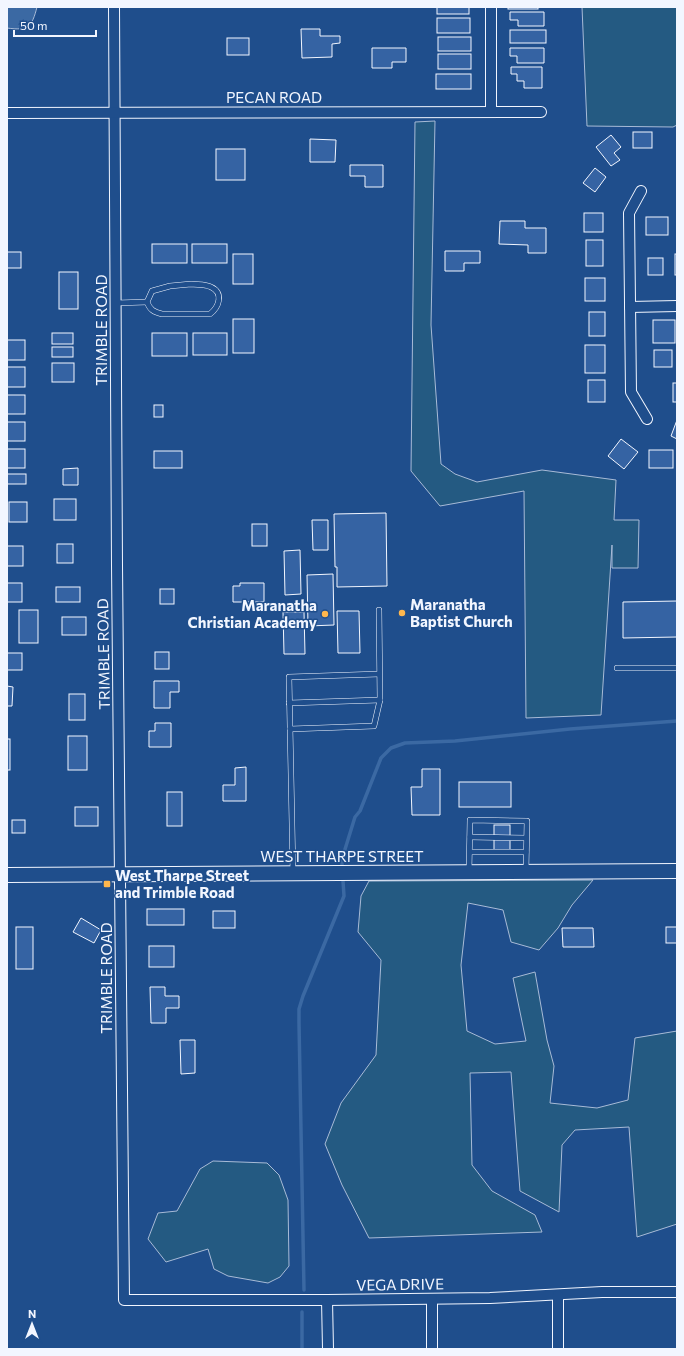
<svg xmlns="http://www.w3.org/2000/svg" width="684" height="1356" viewBox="0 0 684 1356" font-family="Commissioner,sans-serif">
	<rect width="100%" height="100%" fill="#1f4e8c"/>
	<g fill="#245a82" stroke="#a8bbd7">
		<polygon points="582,7 677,7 677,125 673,127 587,126"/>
		<polygon points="435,121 431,325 441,464 455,474 477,482 542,470 616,480 614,520 639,520 638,568 612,568 612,545 601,715 526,718 524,491 440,506 411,471 415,122"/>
		<polygon points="593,880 572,905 558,928 539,950 511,942 503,910 468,903 461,965 467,1031 495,1044 526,1041 513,978 535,972 547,1040 554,1066 550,1103 597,1108 628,1100 635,1038 677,1031 677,1224 637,1237 629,1127 575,1130 562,1145 559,1212 520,1191 511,1072 470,1073 472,1165 492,1191 535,1215 542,1232 369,1238 342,1185 325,1144 341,1103 376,1055 381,960 358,932 361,896 369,881"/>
		<polygon points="213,1161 267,1163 279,1175 288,1200 289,1266 280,1277 268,1283 228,1276 214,1269 208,1249 166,1262 148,1239 158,1213 177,1211 200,1169"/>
	</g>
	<path fill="#3b69a3" stroke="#a8bbd7" d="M7 7H37C32 27 28 31 7 28Z"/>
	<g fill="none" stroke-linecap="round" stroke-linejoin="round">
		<g stroke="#3b69a3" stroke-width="3.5">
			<polyline points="342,865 342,859 355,817 360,811 381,758 391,748 405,743 455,741 570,729 677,721"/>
			<polyline points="304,1290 299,1023 299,1009 303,996 344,896 343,881"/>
			<polyline points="302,1349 302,1312"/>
		</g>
	</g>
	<g fill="#3563a3" stroke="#f2f6ff">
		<rect x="437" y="7" width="32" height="7"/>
		<rect x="508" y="7" width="30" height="2"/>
		<polygon points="510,12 544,12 544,26 518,26 518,20 510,20"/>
		<rect x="437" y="18" width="33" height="15"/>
		<polygon points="301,29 320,29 320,36 340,36 340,43 332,44 332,57 302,58"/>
		<rect x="510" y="30" width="36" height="13"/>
		<rect x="438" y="37" width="33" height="14"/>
		<rect x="227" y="38" width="22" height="17"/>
		<polygon points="372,48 406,48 406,62 392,62 392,68 372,68"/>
		<polygon points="510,48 544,48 544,63 517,63 517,56 510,56"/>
		<rect x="438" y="54" width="33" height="15"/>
		<polygon points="511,67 542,67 542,88 524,88 524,81 517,81 517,74 511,74"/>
		<rect x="436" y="74" width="35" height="15"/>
		<rect x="633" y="132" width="19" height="16"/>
		<polygon points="611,135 621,147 614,153 620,160 611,166 596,147"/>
		<polygon points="310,139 336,140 335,162 310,162"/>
		<rect x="216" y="149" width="29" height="31"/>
		<polygon points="350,165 383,165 383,187 365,187 365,176 350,176"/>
		<polygon points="595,168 606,177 595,192 583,183"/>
		<rect x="584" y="213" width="19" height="19"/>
		<rect x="646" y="217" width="22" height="18"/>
		<polygon points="500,221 525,221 525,228 546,228 546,253 528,253 528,245 499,244"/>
		<rect x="586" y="240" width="17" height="26"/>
		<rect x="152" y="244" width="35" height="19"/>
		<rect x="192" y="244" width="35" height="19"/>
		<polygon points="445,251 480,251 480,263 464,263 464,271 445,271"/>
		<rect x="7" y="252" width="14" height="16"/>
		<rect x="233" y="254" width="20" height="30"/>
		<rect x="675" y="254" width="2" height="21"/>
		<rect x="648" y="258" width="15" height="17"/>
		<rect x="59" y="272" width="19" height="37"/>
		<rect x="585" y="278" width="20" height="23"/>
		<rect x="589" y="312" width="16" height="24"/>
		<rect x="233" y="319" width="21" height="34"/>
		<rect x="653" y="320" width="22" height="23"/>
		<rect x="52" y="333" width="21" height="11"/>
		<rect x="152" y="333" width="35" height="23"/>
		<rect x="193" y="333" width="34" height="22"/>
		<rect x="7" y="340" width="18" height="20"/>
		<rect x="585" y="345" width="20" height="28"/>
		<rect x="52" y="347" width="21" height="10"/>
		<rect x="654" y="350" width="18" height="17"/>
		<rect x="52" y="363" width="22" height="19"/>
		<rect x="7" y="367" width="18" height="20"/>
		<rect x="588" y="380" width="17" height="22"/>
		<rect x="673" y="383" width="4" height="19"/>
		<rect x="7" y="395" width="18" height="19"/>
		<rect x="154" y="405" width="9" height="12"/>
		<polygon points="677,420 677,439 671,436"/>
		<rect x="7" y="422" width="18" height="19"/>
		<polygon points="621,439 638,452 624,469 608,456"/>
		<rect x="7" y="449" width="18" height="19"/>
		<rect x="649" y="450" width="24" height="18"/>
		<rect x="154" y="451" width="28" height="17"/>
		<polygon points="78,468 78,485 63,485 63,469"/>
		<rect x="7" y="474" width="19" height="10"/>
		<rect x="54" y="499" width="22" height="21"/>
		<rect x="9" y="502" width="18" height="20"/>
		<polygon points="386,513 387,586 337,587 337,567 335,567 334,514"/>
		<polygon points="312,520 328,520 328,550 313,550"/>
		<rect x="252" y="524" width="15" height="22"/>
		<rect x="57" y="544" width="16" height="19"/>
		<rect x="7" y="546" width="16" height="20"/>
		<polygon points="300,550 301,594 285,595 284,551"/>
		<polygon points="333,574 334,625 308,626 307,575"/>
		<rect x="7" y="583" width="15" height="19"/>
		<polygon points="240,583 264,583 264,602 233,602 233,586 240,586"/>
		<rect x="56" y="587" width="24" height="15"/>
		<rect x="160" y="589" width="14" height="15"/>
		<polygon points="677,601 677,646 677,637 623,638 623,602"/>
		<rect x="19" y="610" width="19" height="33"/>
		<polygon points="337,611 359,611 360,653 338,653"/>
		<polygon points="283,612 304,612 305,654 284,654"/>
		<rect x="62" y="617" width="24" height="18"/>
		<rect x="155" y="652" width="14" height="17"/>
		<rect x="7" y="653" width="15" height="17"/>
		<polygon points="154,681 179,681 179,692 170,692 170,708 154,708"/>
		<polygon points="7,686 13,687 12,706 7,706"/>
		<rect x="69" y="694" width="16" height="26"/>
		<polygon points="155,723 171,723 171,747 149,747 149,731 155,731"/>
		<rect x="68" y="736" width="19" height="34"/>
		<rect x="7" y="739" width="3" height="31"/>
		<polygon points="246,767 246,801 223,801 223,785 235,785 235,768"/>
		<polygon points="422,769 440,769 440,815 412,815 411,787 422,787"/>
		<rect x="459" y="782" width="52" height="25"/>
		<rect x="167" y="792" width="15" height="34"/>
		<rect x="75" y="807" width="23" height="19"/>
		<rect x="12" y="820" width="13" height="13"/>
		<rect x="494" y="825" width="16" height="25"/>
		<rect x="147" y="909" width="37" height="16"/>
		<rect x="213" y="911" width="22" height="17"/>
		<polygon points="81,918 101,930 94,943 73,932"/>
		<rect x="16" y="927" width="17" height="42"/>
		<rect x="666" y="927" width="11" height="16"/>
		<polygon points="562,928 593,928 594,947 563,947"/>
		<rect x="149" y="946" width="25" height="21"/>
		<polygon points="150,987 165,987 165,996 179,996 179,1008 166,1008 166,1023 151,1023"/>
		<polygon points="180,1040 195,1040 195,1073 181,1074"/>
	</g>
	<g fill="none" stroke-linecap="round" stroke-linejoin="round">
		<defs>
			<g id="service">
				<path d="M191 284C198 285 205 284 211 287 224 293 219 307 210 314H162C154 312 150 310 147 302L152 291 170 286Z"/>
				<polyline points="116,303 147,302"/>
				<polyline points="617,668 677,668"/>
				<polyline points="289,703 380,700"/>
				<polyline points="290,729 374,726 380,700 379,610"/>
				<polyline points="470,837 526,838"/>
				<polyline points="470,852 526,852"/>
				<polyline points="469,872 470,820 527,821 526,871"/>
				<polyline points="293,873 289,677 379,674"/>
			</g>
			<g id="minor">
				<polyline points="114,7 117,565 124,1300 327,1300 490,1298 602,1292 677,1292"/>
				<polyline points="491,7 491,112"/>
				<polyline points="7,113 541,112"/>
				<polyline points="641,191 629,213 631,392 647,419"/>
				<polyline points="630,307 677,306"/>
				<polyline points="558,1295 558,1349"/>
				<polyline points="432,1299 432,1349"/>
				<polyline points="327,1300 328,1349"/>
			</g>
			<polyline id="secondary" points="7,875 677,871"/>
		</defs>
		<use href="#service" stroke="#f2f6ff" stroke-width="6"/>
		<use href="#minor" stroke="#f2f6ff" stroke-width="12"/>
		<use href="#secondary" stroke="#f2f6ff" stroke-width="16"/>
		<use href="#service" stroke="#1f4e8c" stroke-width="5"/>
		<use href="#minor" stroke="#1f4e8c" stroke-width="10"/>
		<use href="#secondary" stroke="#1f4e8c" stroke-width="14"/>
	</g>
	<g fill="#ffb74d" stroke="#1f4e8c" stroke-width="1.5">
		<circle cx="402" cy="613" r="4"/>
		<circle cx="325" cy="614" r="4"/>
		<rect x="103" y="880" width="8" height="8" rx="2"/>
	</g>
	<g text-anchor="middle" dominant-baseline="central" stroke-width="3" stroke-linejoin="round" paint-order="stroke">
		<g font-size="15" fill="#f2f6ff" stroke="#1f4e8c">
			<text x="274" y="97">PECAN ROAD</text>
			<text transform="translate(101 330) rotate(-90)">TRIMBLE ROAD</text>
			<text transform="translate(103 654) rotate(-91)">TRIMBLE ROAD</text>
			<text x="342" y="856">WEST THARPE STREET</text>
			<text transform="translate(106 978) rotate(-90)">TRIMBLE ROAD</text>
			<text transform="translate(400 1284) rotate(-1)">VEGA DRIVE</text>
		</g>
		<g font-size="15" font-weight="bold" fill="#f2f6ff" stroke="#1f4e8c" text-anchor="start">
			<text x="410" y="604">Maranatha<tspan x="410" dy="17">Baptist Church</tspan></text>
			<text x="317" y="605" text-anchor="end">Maranatha<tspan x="317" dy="17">Christian Academy</tspan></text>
			<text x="115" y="875">West Tharpe Street<tspan x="115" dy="17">and Trimble Road</tspan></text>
		</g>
	</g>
	<rect width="684" height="1356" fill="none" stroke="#f2f6ff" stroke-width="16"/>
	<g transform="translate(32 1324)" stroke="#1f4e8c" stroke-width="3" paint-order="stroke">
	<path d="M0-3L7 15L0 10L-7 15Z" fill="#f2f6ff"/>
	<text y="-6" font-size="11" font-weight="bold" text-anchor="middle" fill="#f2f6ff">N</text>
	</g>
	<path d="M14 30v6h82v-6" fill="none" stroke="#f2f6ff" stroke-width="2"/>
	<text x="20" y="30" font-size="12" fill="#f2f6ff" stroke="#1f4e8c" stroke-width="3" paint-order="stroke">50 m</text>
</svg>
